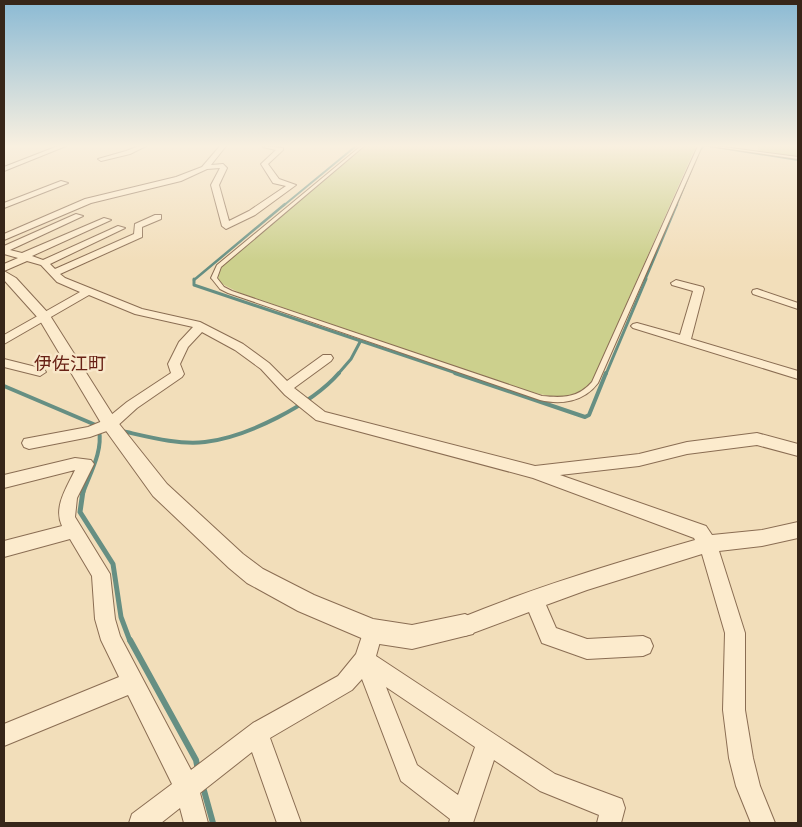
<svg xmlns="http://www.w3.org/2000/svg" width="802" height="827" viewBox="0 0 802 827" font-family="'Libre Baskerville','Noto Sans JP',serif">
	<rect width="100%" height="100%" fill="#f2deba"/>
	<g fill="#ccd08d">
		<path d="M363 146H696L592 382C572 403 547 397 522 389L240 293 220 283 217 274 223 265Z"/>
		<polygon points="758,146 798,146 798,157 762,152 758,150"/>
	</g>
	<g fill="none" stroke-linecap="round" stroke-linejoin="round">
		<g stroke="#668f83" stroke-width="2">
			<polyline points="700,150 704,146 709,146 798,160"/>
			<polyline points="283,206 356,146"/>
			<polyline points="676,206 694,163"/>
		</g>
		<g stroke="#668f83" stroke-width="2.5">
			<polyline points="194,280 285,204"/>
			<polyline points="645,280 677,204"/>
		</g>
		<g stroke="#668f83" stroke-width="3">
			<polyline points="194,279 194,285 459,374"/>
			<polyline points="338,374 351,359 360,342"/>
			<polyline points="606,374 646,279"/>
		</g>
		<g stroke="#668f83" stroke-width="4">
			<polyline points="455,373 585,417 589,415 606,373"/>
			<polyline points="4,386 98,426"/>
			<path d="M122 431C149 437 178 445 205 442 247 437 311 405 339 373"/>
			<path d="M83 493C90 473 103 452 99 430"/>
		</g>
		<polyline stroke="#668f83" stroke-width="5" points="83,491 80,512 113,564 121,617 130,641"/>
		<g stroke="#668f83" stroke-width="6">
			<polyline points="130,640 196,760 198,770"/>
			<polyline points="203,787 213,823"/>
		</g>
		<defs>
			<g id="service">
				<path d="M361 146H364L221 267 217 278 224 287 232 291 542 396C563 398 578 398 592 382L698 146H702L598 383C584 402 561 405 540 400L228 293 220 289 212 279 211 278 217 265Z"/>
				<polygon points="710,146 716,146 798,157 798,159"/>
			</g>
			<g id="minor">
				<polygon points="58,146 66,146 4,171 4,167"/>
				<polygon points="139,146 146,146 130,154 101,161 98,159 126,151"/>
				<polygon points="220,146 226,146 211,165 223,164 227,168 219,185 229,221 249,211 286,186 273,183 261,164 276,150 263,147 262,146 283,148 283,150 268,164 279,179 296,185 255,215 226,229 222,226 211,185 220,168 207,169 181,181 91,203 4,240 4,234 85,199 176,177 202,167"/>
				<polygon points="61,181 68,183 4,208 4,203"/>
				<path d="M76 214 83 216 10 250 22 253 104 218 111 220 32 256 43 260 118 226 125 228 50 264 55 269 134 234 135 224 155 215H161V219L142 227V237L60 274 65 278 142 309 200 322 243 344 269 363 287 381 323 355H331L333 358 331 361 294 388 325 412 535 466 639 454 687 442 757 433 798 444V456L757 445 687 454 639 466 560 475 706 526 712 535 762 530 798 522V538L762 546 719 551 745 633V710L753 758 760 786 775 823H751L736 786 729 758 723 710 725 633 702 554 587 590 546 605 556 628 587 639 643 636 650 639 653 646 650 653 643 656 587 659 542 643 529 612 465 636 458 633 455 626 458 619C535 587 615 563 695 540L694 538 533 478 316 420 285 395 261 369 235 350 202 332 188 347 180 364 184 374 182 377 137 408 115 428 90 437 29 449 24 447 22 443 24 439 88 427 105 420 127 402 171 373 168 364 179 342 193 327 135 314 89 295 4 344V335L80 292 57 282 41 265 27 261 4 271V264L18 258 4 254V246Z"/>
				<polygon points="676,280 703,287 704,289 691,339 798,371 798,379 633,328 631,326 633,324 637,323 680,335 693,291 672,285 671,283"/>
				<polygon points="757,289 798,303 798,309 753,294 752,292 753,290"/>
				<polygon points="4,359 44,369 46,372 40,376 4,367"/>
				<path d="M75 458 91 460 94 464 77 498 75 517 110 574 115 619 120 636 191 770 253 723 338 676 356 654 366 624 373 621 380 624 383 631 376 656 555 774 622 799 625 808 621 823H597L599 815 540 791 494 760 473 823H449L450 819 401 781 362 679 352 690 270 738 301 823H277L252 752 200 793 208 823H184L180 808 161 823H129L132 814 172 784 128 695 4 746V724L119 677 101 640 95 619 92 576 70 539 4 557V541L62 526C53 507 67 487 75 470L4 488V475ZM386 687 475 747 458 795 417 765Z"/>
			</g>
			<polygon id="tertiary" points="4,271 16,278 49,314 116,420 167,484 243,554 263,569 314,595 373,619 412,625 465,614 473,618 477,626 473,634 412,649 373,643 298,611 247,583 229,568 153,496 104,428 39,319 4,280"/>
		</defs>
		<use href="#service" stroke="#8a6d53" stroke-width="2"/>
		<use href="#minor" stroke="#8a6d53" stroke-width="2"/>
		<use href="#tertiary" stroke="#8a6d53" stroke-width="2"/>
		<use href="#service" fill="#fcebcd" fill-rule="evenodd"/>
		<use href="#minor" fill="#fcebcd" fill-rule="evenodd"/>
		<use href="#tertiary" fill="#fcebcd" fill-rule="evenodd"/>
	</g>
	<linearGradient id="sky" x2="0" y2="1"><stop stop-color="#8bbad4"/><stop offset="0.56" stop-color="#f9f0e0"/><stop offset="1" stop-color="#f9f0e0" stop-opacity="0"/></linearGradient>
	<rect width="802" height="261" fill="url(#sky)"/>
	<g text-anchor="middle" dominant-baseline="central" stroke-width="5" stroke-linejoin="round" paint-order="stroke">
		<g font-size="18" fill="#682115" stroke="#f8e8ca">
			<text x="70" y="364">伊佐江町</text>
		</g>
	</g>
	<rect width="802" height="827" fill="none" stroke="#372619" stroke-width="10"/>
</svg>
